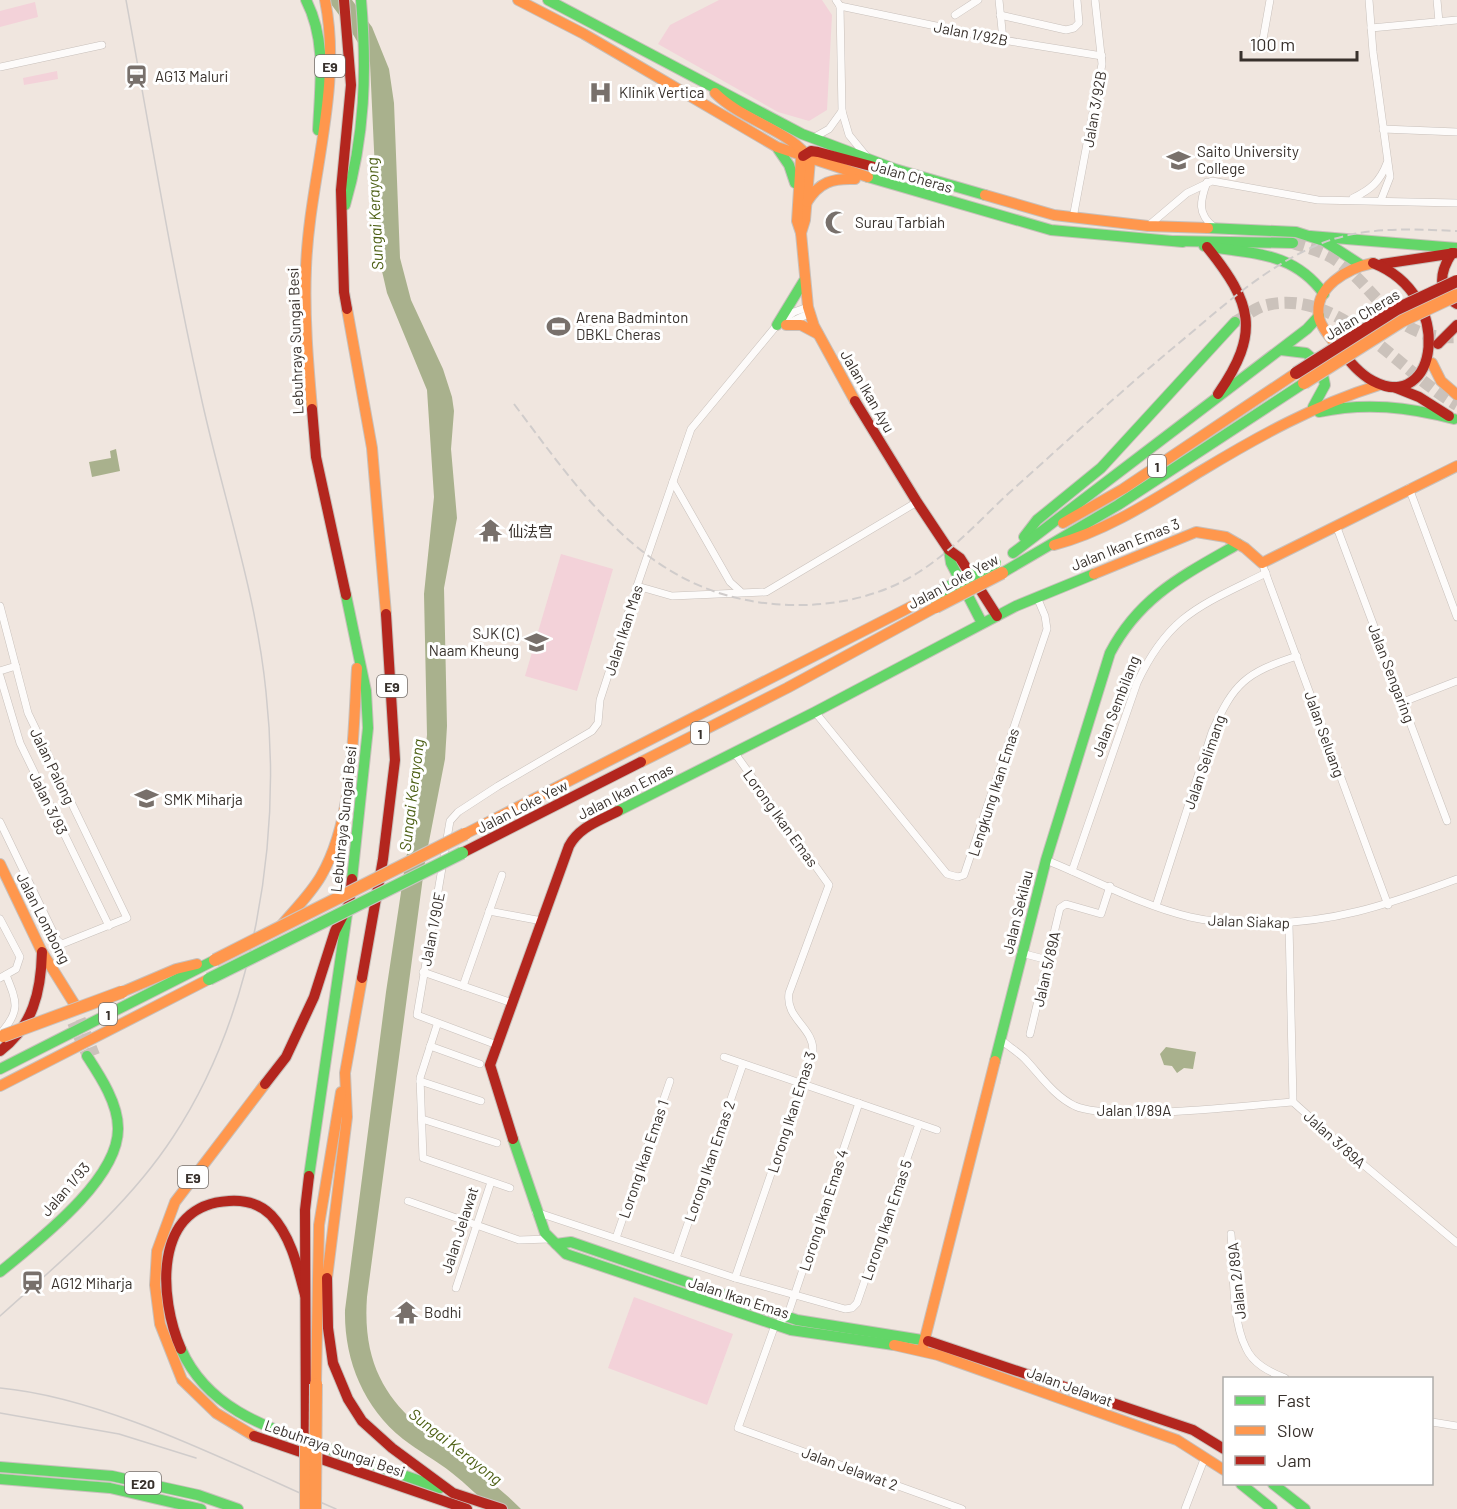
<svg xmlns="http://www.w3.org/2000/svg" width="1457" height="1509" viewBox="0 0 1457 1509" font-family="Barlow,'Noto Sans SC',sans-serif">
	<rect width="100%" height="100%" fill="#f0e6df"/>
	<g fill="#f3d2d9">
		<polygon points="719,0 822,0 832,15 827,110 809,121 778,112 658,44 670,25"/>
		<polygon points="35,2 38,17 0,27 0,11"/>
		<polygon points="57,71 58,79 24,85 23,78"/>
		<polygon points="561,554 613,569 577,691 525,676"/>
		<polygon points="634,1297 733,1334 707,1405 608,1368"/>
	</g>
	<g fill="#a9b18d">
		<path d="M328 0H352L372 27 389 69 394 103 400 258 411 300 443 369 452 397 454 411 451 449 457 518 444 588 447 726 445 759 425 862 367 1297C358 1420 450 1436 521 1509H493C479 1497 466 1484 452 1473 436 1460 418 1451 403 1439 363 1407 344 1359 345 1310L386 992 406 859 424 762 427 735 424 594 434 497 427 390 387 293 379 258 370 63 351 31Z"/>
		<polygon points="116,449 120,471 92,477 89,462 111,458 110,451"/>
		<polygon points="1166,1047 1196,1052 1193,1069 1184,1068 1177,1073 1172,1066 1164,1065 1160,1054"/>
	</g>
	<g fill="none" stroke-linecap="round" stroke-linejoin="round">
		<g stroke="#cbc2bb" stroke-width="10" stroke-dasharray="10 5" stroke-linecap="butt">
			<polyline points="75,1005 95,1055"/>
			<polyline points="66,1009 87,1056"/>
		</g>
		<g stroke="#cbc2bb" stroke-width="12" stroke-dasharray="12 6" stroke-linecap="butt">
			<path d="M1293 243C1308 248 1326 252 1340 263 1381 294 1395 341 1457 337"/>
			<path d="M1235 322C1244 317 1254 309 1263 306 1338 285 1398 371 1457 405"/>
		</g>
		<defs>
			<g id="street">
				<polyline points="836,0 840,6 842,111 849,135 867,157"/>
				<polyline points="999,0 1003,40"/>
				<polyline points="1369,0 1373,52 1390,177 1381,200"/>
				<polyline points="1437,0 1439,22"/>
				<polyline points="840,6 1003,40 1102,56"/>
				<polyline points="955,15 978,0"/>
				<polyline points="1000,15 1066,30 1074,28 1079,23 1077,0"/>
				<polyline points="1371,28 1457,20"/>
				<polyline points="1262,45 1270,0"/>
				<polyline points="0,67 102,45"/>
				<polyline points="1383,129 1457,132"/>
				<polyline points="813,138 829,129 842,111"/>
				<path d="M1207 182C1200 201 1197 214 1214 227"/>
				<path d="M1353 198C1370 190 1380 182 1387 163"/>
				<polyline points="1073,218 1102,64 1095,0"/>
				<polyline points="1148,226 1187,193 1212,181 1318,200 1457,203"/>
				<polyline points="787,324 810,313"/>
				<polyline points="673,482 730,582 740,591"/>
				<polyline points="1409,488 1457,617"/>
				<polyline points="1336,525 1447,821"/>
				<polyline points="1264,569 1388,905"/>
				<polyline points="637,586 672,596 766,592 917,502"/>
				<polyline points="0,606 28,713 127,918 62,944 57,940 0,822"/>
				<polyline points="0,671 16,666"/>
				<polyline points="0,676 20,743 109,926"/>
				<polyline points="1403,702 1457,681"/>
				<polyline points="815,712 947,874 958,877 964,875 1047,629 1045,616 1037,597"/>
				<path d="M734 752 829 885 789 993C785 1019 814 1027 813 1052L735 1278"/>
				<path d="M1046 860C1093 879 1140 905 1190 917 1211 922 1232 923 1253 923 1329 925 1387 905 1457 879"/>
				<path d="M1072 871 1137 683C1169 614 1202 605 1266 573"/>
				<path d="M1156 906 1212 732C1234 683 1245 673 1297 656"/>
				<polyline points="489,911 542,921"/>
				<polyline points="0,919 20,957 16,969 0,978"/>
				<polyline points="1289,924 1293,1102 1359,1161 1457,1243"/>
				<polyline points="1021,953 1048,960"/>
				<polyline points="423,972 512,1003"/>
				<polyline points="463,986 502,875"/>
				<polyline points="437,1025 420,1078 423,1158 510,1188"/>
				<path d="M0 1034C21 1011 17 1002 6 975"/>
				<polyline points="1030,1034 1060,908 1066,904 1101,914 1110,886"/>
				<path d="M1000 1039C1008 1046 1018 1052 1025 1059 1041 1076 1054 1096 1075 1106 1111 1122 1248 1105 1293 1102"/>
				<polyline points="497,1045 417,1015 450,821 458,812 498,786 592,731 598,723 600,700 637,586 691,429 777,325 794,312 808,307"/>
				<polyline points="430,1046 480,1064"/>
				<polyline points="724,1057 937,1130"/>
				<polyline points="420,1081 481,1101"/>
				<polyline points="859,1103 787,1317 775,1325 738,1428 962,1509"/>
				<polyline points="422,1119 497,1143"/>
				<polyline points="408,1201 519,1240 549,1239"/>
				<polyline points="536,1212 735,1278 845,1309 852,1308 857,1303 919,1124"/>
				<path d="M1231 1234C1234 1267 1231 1319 1246 1348 1253 1364 1270 1372 1285 1378"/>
				<polyline points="616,1238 670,1081"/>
				<polyline points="676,1258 743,1064"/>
				<polyline points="456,1288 491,1182"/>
				<polyline points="1432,1422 1457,1426"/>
				<polyline points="1185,1509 1205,1457"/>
			</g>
			<g id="fast">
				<path d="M306 0C327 41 320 85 318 130"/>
				<polyline points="548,0 802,134 895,169 985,195"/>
				<polyline points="778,149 789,165 795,183"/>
				<polyline points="868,177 1051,230 1183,242"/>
				<path d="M345 205C365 137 367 70 361 0"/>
				<polyline points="1208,228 1296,232 1324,241 1361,265"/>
				<polyline points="1310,236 1457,248"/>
				<polyline points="1175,241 1293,243"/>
				<path d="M1204 246C1252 254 1293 251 1324 294"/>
				<polyline points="777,325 805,279"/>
				<polyline points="1281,350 1306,353 1321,366 1325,385 1313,407"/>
				<path d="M1319 412C1366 402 1408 407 1454 419"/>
				<polyline points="1024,537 1037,520 1101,468 1235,322"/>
				<polyline points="949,550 951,563 982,623"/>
				<polyline points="1013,553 1307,329 1319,316"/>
				<polyline points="1002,573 1118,505 1304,383"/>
				<polyline points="346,595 366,691 368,728 352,879"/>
				<polyline points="618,811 815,712 1016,606 1094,574"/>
				<path d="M995 1061 1046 860 1110 653C1140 596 1184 575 1238 544"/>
				<polyline points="0,1069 215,960"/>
				<polyline points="513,1139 545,1233 566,1254 791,1330 894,1345"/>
				<polyline points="309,1176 347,914"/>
				<polyline points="556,1244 571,1242 797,1320 928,1341"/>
				<path d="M0 1272C36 1242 119 1180 118 1128 118 1103 100 1076 87 1056"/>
				<path d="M181 1349C209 1412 272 1429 332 1450 368 1463 404 1475 440 1488"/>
				<polyline points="0,1467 112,1476 198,1495 238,1509"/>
				<polyline points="0,1479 110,1488 201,1509"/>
				<polyline points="1241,1484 1272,1509"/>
				<polyline points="1273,1484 1305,1509"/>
			</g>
			<g id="slow">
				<polyline points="518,0 584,34 777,147 868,177"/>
				<path d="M715 93C743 121 792 131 810 160L805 220 801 233"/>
				<polyline points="801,157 797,221 801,233 808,307 814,326 855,401"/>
				<polyline points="985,195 1054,215 1148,226 1208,228"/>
				<path d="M807 202C819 182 833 178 855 179"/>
				<polyline points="347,309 372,448 386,614"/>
				<polyline points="786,325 801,325 818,334"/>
				<path d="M1337 346C1330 337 1322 329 1319 318 1313 287 1348 268 1373 263"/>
				<polyline points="1432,363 1441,381 1457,395"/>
				<path d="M312 409C308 363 304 315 306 268 309 179 343 89 325 0"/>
				<polyline points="1063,523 1123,489 1296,373"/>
				<path d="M1054 545C1107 531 1155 499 1201 471 1259 436 1315 405 1379 385"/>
				<polyline points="1094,574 1196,532 1226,537 1245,548 1262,563 1457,466"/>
				<polyline points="641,762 787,688 936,607"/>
				<polyline points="465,834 930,597"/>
				<polyline points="0,864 42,952 75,1005"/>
				<path d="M280 927C294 910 310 895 321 876 354 819 353 733 357 668"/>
				<polyline points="122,992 176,969 197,964"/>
				<polyline points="0,1086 209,979"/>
				<polyline points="327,1278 347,1117 345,1073 362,978"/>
				<polyline points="894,1345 938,1355 1177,1440 1224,1470"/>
				<polyline points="922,1350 995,1061"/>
				<polyline points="316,1384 319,1225 341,1092"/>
				<polyline points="254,1436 216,1413 182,1380 160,1324 155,1285 157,1251 175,1202 265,1084"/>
			</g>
			<g id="jam">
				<polyline points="344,0 351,85 341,190 344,292 347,309"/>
				<polyline points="803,156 811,151 818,152 882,169"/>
				<path d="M1207 247C1252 303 1261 332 1218 394"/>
				<path d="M1452 253C1440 271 1436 292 1457 304"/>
				<polyline points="1382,264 1455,253"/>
				<polyline points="1438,344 1457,325"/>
				<path d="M1337 346C1347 358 1358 373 1373 381 1437 415 1457 296 1373 263"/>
				<polyline points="1394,387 1419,397 1449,416"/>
				<polyline points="855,401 917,502 949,550 960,558 997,616"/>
				<polyline points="312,409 316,457 346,595"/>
				<polyline points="462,853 641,762"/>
				<polyline points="362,978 383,859 395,760 386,614"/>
				<path d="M0 1051C33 1026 41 992 42 952"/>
				<polyline points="265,1084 286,1057 314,997 335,931 349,904 352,879"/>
				<path d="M513 1139 490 1065 569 846C579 827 599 821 618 811"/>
				<polyline points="327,1278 328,1328 333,1363 348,1399 362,1421 392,1448 453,1493 502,1509"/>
				<polyline points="928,1341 1193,1430 1224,1449"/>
				<path d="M181 1349C159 1299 152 1205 229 1201 245 1200 259 1203 271 1215 291 1236 298 1268 305 1295"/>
				<polyline points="254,1436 467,1509"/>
				<polyline points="306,1439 305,1210 309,1176"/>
			</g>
		</defs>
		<use href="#street" stroke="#c8c0bb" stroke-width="8"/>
		<use href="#fast" stroke="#c8c0bb" stroke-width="12"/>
		<use href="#slow" stroke="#c8c0bb" stroke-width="12"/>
		<use href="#jam" stroke="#c8c0bb" stroke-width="12"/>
		<use href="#street" stroke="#fdfbfa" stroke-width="7"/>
		<use href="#fast" stroke="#63d668" stroke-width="10"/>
		<use href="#slow" stroke="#ff974d" stroke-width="10"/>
		<use href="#jam" stroke="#b3261e" stroke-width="10"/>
		<g stroke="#d0cccb" stroke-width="1.5">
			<path d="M0 1316C61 1261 128 1206 173 1137 255 1013 282 838 266 692 256 590 221 491 200 392 171 262 150 131 126 0"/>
			<path d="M0 1388C108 1398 236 1466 336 1509"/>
			<polyline points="0,1413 119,1434 196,1458"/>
		</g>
		<path stroke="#d0cccb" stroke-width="2" stroke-dasharray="9 4.5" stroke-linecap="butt" d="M514 404C589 504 655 602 792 605 836 606 882 596 919 572 952 551 981 519 1010 492 1066 442 1121 391 1179 343 1222 307 1263 269 1315 246 1360 226 1409 229 1457 231"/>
		<defs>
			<g id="fast-bridge">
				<polyline points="930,597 995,563"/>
				<polyline points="209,979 462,853"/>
			</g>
			<g id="slow-bridge">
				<polyline points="1304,383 1402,321 1457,295"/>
				<polyline points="936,607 1002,573"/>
				<polyline points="215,960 465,834"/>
				<polyline points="3,1036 122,992"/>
				<polyline points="306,1439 306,1509"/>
				<polyline points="315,1509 316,1384"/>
			</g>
			<polyline id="jam-bridge" points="1296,373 1397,309 1457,281"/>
		</defs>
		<use href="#fast-bridge" stroke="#cac5c2" stroke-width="14" stroke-linecap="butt"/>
		<use href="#slow-bridge" stroke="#cac5c2" stroke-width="14" stroke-linecap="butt"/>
		<use href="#jam-bridge" stroke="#cac5c2" stroke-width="14" stroke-linecap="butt"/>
		<use href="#fast-bridge" stroke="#63d668" stroke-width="12"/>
		<use href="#slow-bridge" stroke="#ff974d" stroke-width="12"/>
		<use href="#jam-bridge" stroke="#b3261e" stroke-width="12"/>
	</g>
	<defs>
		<symbol id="station-bare" viewBox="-9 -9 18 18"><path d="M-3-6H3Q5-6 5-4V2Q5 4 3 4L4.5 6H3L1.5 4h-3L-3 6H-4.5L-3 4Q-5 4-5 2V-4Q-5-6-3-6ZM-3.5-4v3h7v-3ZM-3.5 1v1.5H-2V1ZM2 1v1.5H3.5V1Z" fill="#78706b" stroke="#fff" stroke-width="2.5" paint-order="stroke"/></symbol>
		<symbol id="hospital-bare" viewBox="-9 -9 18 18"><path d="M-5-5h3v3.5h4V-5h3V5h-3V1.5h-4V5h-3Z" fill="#78706b" stroke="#fff" stroke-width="2.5" paint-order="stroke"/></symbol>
		<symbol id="university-bare" viewBox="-9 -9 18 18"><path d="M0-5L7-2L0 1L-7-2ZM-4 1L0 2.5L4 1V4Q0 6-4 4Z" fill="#78706b" stroke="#fff" stroke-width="2.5" paint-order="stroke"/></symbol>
		<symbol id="mosque-bare" viewBox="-9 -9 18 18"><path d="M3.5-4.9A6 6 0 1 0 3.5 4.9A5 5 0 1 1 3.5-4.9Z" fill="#78706b" stroke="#fff" stroke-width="2.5" paint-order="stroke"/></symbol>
		<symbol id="stadium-bare" viewBox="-9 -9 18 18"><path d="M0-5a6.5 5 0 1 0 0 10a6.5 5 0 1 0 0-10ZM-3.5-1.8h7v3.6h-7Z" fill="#78706b" stroke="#fff" stroke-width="2.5" paint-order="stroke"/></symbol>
		<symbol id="temple-bare" viewBox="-9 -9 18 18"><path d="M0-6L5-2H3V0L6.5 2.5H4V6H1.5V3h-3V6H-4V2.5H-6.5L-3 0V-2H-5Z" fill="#78706b" stroke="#fff" stroke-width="2.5" paint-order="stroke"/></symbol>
		<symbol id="school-bare" viewBox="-9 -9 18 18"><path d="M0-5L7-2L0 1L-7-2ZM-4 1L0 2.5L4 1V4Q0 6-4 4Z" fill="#78706b" stroke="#fff" stroke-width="2.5" paint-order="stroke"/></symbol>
	</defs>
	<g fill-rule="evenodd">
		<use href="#station-bare" x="120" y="60" width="33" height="33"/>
		<use href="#hospital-bare" x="584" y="76" width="33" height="33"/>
		<use href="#university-bare" x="1162" y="144" width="33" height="33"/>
		<use href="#mosque-bare" x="820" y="206" width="33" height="33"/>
		<use href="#stadium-bare" x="542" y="310" width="33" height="33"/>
		<use href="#temple-bare" x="474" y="514" width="33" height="33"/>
		<use href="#school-bare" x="520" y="626" width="33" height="33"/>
		<use href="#school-bare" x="130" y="782" width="33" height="33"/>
		<use href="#station-bare" x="16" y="1266" width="33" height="33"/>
		<use href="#temple-bare" x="390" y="1296" width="33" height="33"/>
	</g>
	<g text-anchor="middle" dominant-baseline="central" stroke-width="6" stroke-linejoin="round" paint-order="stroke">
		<g fill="#fff" stroke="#746f6b" stroke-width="1.5">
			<rect x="315" y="55" width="30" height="22" rx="4.5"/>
			<rect x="1148" y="455" width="18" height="22" rx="4.5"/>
			<rect x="377" y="675" width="30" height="22" rx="4.5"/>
			<rect x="691" y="722" width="18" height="22" rx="4.5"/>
			<rect x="99" y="1003" width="18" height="22" rx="4.5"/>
			<rect x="178" y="1166" width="30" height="22" rx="4.5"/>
			<rect x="125" y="1472" width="36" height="22" rx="4.5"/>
		</g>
		<g font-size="14" font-weight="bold" fill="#38312c">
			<text x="330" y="66">E9</text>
			<text x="1157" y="466">1</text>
			<text x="392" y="686">E9</text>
			<text x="700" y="733">1</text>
			<text x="108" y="1014">1</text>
			<text x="193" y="1177">E9</text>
			<text x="143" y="1483">E20</text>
		</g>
		<g font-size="15" fill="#38312c" stroke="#fff">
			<text transform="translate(971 33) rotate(11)">Jalan 1/92B</text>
			<text transform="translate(1094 109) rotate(-80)">Jalan 3/92B</text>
			<text transform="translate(912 176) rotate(16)">Jalan Cheras</text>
			<text transform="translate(1362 314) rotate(-31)">Jalan Cheras</text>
			<text transform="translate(295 341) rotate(-92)">Lebuhraya Sungai Besi</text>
			<text transform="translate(868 391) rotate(60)">Jalan Ikan Ayu</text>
			<text transform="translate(1125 544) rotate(-22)">Jalan Ikan Emas 3</text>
			<text transform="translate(953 581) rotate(-28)">Jalan Loke Yew</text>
			<text transform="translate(623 630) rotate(-72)">Jalan Ikan Mas</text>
			<text transform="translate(1392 673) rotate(69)">Jalan Sengaring</text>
			<text transform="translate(1115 706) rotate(-69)">Jalan Sembilang</text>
			<text transform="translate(1325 734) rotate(70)">Jalan Seluang</text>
			<text transform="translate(1204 762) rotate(-71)">Jalan Selimang</text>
			<text transform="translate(53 766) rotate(64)">Jalan Palong</text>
			<text transform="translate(625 791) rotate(-27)">Jalan Ikan Emas</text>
			<text transform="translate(993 792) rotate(-72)">Lengkung Ikan Emas</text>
			<text transform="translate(49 803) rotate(64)">Jalan 3/93</text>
			<text transform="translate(522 806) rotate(-27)">Jalan Loke Yew</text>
			<text transform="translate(781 818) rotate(54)">Lorong Ikan Emas</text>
			<text transform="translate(343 819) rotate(-84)">Lebuhraya Sungai Besi</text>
			<text transform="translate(1017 912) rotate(-76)">Jalan Sekilau</text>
			<text transform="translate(44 918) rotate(63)">Jalan Lombong</text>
			<text transform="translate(1249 921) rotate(2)">Jalan Siakap</text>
			<text transform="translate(432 929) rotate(-79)">Jalan 1/90E</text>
			<text transform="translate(1046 969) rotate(-77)">Jalan 5/89A</text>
			<text x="1134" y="1110">Jalan 1/89A</text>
			<text transform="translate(791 1112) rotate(-72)">Lorong Ikan Emas 3</text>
			<text transform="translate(1335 1139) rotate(42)">Jalan 3/89A</text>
			<text transform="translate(643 1159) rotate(-71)">Lorong Ikan Emas 1</text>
			<text transform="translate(709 1161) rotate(-71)">Lorong Ikan Emas 2</text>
			<text transform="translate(65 1189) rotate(-49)">Jalan 1/93</text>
			<text transform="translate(823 1210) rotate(-72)">Lorong Ikan Emas 4</text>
			<text transform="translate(886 1220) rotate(-71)">Lorong Ikan Emas 5</text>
			<text transform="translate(459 1230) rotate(-72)">Jalan Jelawat</text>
			<text transform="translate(1236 1281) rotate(-96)">Jalan 2/89A</text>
			<text transform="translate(739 1297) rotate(18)">Jalan Ikan Emas</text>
			<text transform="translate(1070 1386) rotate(20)">Jalan Jelawat</text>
			<text transform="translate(335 1448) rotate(19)">Lebuhraya Sungai Besi</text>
			<text transform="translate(850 1468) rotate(20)">Jalan Jelawat 2</text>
		</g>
		<g font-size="15" fill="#38312c" stroke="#fff" text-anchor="start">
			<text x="155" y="76">AG13 Maluri</text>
			<text x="619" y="92">Klinik Vertica</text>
			<text x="1197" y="151">Saito University<tspan x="1197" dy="17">College</tspan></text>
			<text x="855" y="222">Surau Tarbiah</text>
			<text x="576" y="317">Arena Badminton<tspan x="576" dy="17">DBKL Cheras</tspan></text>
			<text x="508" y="531">仙法宫</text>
			<text x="519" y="633" text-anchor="end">SJK (C)<tspan x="519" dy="17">Naam Kheung</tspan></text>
			<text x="164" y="799">SMK Miharja</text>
			<text x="51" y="1283">AG12 Miharja</text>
			<text x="424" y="1312">Bodhi</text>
		</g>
		<g font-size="16" font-style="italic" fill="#4c5f13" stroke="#fff">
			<text transform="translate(374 214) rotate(-93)">Sungai Kerayong</text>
			<text transform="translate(411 795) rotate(-83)">Sungai Kerayong</text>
			<text transform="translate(456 1446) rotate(38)">Sungai Kerayong</text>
		</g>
	</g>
	<rect x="1223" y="1377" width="210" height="108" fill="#ffffff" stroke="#afadab" stroke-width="1.5"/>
	<rect x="1235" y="1396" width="30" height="9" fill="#63d668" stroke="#afadab" stroke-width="1.5"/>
	<text x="1277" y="1407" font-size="18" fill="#38312c">Fast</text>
	<rect x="1235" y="1426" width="30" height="9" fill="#ff974d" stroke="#afadab" stroke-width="1.5"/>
	<text x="1277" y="1437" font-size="18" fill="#38312c">Slow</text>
	<rect x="1235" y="1456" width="30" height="9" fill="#b3261e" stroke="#afadab" stroke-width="1.5"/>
	<text x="1277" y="1467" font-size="18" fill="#38312c">Jam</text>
	<path d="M1241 51v9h116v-9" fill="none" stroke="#38312c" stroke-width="3"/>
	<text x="1250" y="51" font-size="18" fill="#38312c" stroke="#ffffff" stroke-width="4.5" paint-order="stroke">100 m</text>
</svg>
